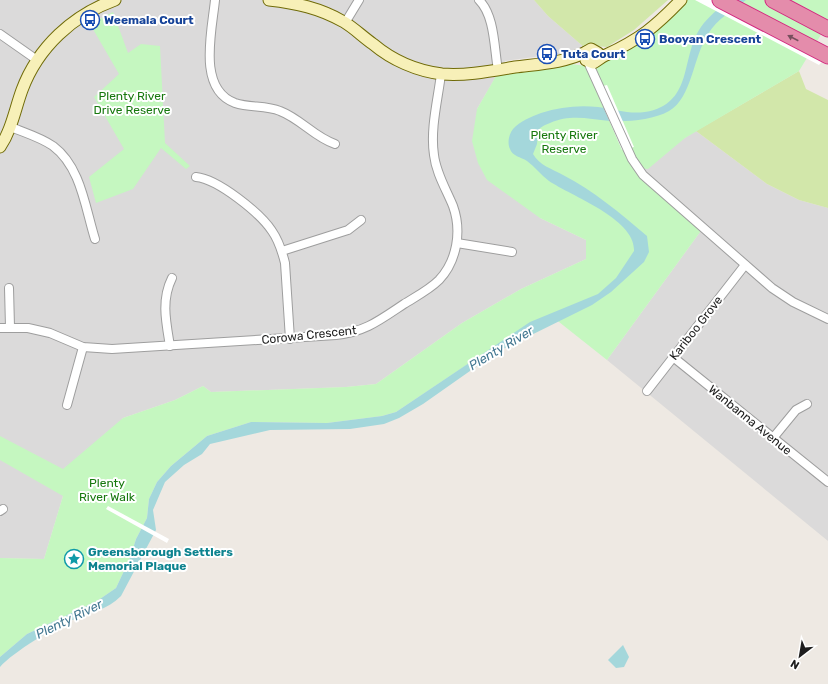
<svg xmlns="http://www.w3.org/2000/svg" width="828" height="684" viewBox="0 0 828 684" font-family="Rubik,sans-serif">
	<rect width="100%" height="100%" fill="#eee9e3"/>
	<g fill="#dbdada">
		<polygon points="0,0 534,0 548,16 585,48 577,54 556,54 505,61 477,109 540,218 586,240 586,259 521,289 462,323 376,384 346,387 211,392 203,386 175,400 123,418 63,496 44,559 0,558"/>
		<polygon points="696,131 767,184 799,200 828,208 828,541 607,360 703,228 637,167"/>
	</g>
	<g fill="#d2e7aa">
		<polygon points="534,0 668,0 634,30 607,47 596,46 585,48 548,16"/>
		<polygon points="799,71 806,89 828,100 828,208 799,200 767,184 696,131"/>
	</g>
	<g fill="#c5f7c0">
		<polygon points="685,0 828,0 828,23 799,71 685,138 648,169 638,168 703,228 607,360 554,318 504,340 396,412 382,416 327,423 251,422 207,436 171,466 157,482 149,499 147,518 136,539 130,558 116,588 97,601 27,634 0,657 0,558 44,559 63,496 0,460 0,436 63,469 123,418 175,400 203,386 211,392 346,387 376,384 462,323 521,289 586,259 586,240 540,218 487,180 478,163 472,141 477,109 496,76 571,64 586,66"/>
		<polygon points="113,12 128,53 141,44 160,46 165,143 190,166 186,169 161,148 133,189 96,203 89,177 124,149 94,97 119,74 90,24"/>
	</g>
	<g fill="#a4d7db">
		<path d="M729 0H746C733 10 717 19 708 34 693 57 692 98 669 111 653 120 628 122 610 121 588 119 571 114 550 123 545 125 540 127 538 131L537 144 533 154C539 165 552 169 563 175 594 191 620 213 647 236L649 252 644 262 611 292 592 305 497 352 423 404 399 418 384 424 350 429 270 430 210 444 202 454 184 465 165 482 153 510 156 530 121 596C107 610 92 612 75 619 56 626 13 652 0 667V657L27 634 97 601 116 588 130 558 136 539 147 518 149 499 157 482 171 466 207 436 251 422 327 423 382 416 396 412 530 322 598 294 616 278 634 251C636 219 571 196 549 181 541 175 535 167 527 161 521 157 512 156 510 149 507 143 509 134 513 129 520 121 531 117 541 113 560 107 578 105 598 107 618 110 634 116 654 110 693 97 681 56 701 27 708 17 719 8 729 0Z"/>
		<polygon points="623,645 629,657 624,667 616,668 608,660"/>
	</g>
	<g fill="#fff">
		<polygon points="695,0 736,0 828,55 819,65"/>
		<polygon points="607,85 634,147 622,150 595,88"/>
		<polygon points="108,506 169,539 167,543 106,509"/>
	</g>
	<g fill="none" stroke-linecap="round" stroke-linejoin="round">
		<defs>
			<g id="street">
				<path d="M215 0C212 31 197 89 235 103 250 108 266 105 280 111 301 119 314 137 335 144"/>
				<path d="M479 0C495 16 494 48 498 70"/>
				<polyline points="345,23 359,0"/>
				<polyline points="0,34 37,60"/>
				<polyline points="588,62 632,159 643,175 772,288 793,302 828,319"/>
				<path d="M11 127C25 133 40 137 53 146 81 167 85 207 95 239"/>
				<path d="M196 177C218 179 260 213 272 231 279 241 282 251 285 263L290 339"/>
				<polyline points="457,243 512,252"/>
				<polyline points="282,251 348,230 361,220"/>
				<polyline points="9,288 10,327"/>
				<path d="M0 328H28L50 333 83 347 112 349 336 335C365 332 380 320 404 304 415 297 429 290 439 280 457 261 462 231 453 206 446 189 436 173 434 155 430 129 438 99 441 74"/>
				<path d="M170 346C166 322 161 300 172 278"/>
				<polyline points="673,357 828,482"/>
				<polyline points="647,391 745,265"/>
				<polyline points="67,405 83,347"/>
				<polyline points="773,438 796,410 807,404"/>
				<polyline points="0,511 3,509"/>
			</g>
			<g id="secondary">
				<path d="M269 0C296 3 320 8 344 22 354 28 363 37 373 44 392 60 417 71 442 74 466 76 491 71 515 67 538 64 565 63 586 52"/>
				<path d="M598 59V53L591 49 586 52V60L593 63C597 61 601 57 606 55 640 39 655 27 681 0"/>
				<path d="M0 147C12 129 15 109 22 90 38 47 73 15 115 0"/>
			</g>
			<g id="highway">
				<polyline points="720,0 828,56"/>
				<polyline points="773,0 828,29"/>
			</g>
		</defs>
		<use href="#street" stroke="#9e9e9e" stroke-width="10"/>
		<use href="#secondary" stroke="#706b08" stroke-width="13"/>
		<use href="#highway" stroke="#d3297f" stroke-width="17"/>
		<use href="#street" stroke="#fff" stroke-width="8"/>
		<use href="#secondary" stroke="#f7f0b8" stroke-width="11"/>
		<use href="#highway" stroke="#e48cab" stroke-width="15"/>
	</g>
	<defs><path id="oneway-solid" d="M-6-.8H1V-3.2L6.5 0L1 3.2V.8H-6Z"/></defs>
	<use fill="#774f5d" href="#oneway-solid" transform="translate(793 38) rotate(-153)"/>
	<defs>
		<symbol id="bus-ring" viewBox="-11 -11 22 22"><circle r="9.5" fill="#fff" stroke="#1a4fb4" stroke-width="1.5"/><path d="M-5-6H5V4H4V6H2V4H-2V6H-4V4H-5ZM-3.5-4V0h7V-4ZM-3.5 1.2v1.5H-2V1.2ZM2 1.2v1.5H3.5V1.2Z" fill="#1a4fb4"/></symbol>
		<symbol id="sight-ring" viewBox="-11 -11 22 22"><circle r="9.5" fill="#fff" stroke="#0f9aa8" stroke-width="1.5"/><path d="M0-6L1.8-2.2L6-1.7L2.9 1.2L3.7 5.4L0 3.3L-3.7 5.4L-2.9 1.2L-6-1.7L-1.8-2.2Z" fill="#0f9aa8"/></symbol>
	</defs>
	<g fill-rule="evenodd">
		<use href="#bus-ring" x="79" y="9" width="22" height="22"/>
		<use href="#bus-ring" x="634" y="28" width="22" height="22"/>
		<use href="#bus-ring" x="536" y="43" width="22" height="22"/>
		<use href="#sight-ring" x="63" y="548" width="22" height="22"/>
	</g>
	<g text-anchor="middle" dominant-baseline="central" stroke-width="4" stroke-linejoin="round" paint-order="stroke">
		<g font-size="12" font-weight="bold" fill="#164399" stroke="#fff" text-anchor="start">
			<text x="104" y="20">Weemala Court</text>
			<text x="659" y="39">Booyan Crescent</text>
			<text x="561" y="54">Tuta Court</text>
		</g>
		<g font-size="12" fill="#17780e" stroke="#fff">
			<text x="132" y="96">Plenty River<tspan x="132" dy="14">Drive Reserve</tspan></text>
			<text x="564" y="135">Plenty River<tspan x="564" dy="14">Reserve</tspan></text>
			<text x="107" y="483">Plenty<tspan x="107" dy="14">River Walk</tspan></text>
		</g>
		<g font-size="12" fill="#1d1d1d" stroke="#fff">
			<text transform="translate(696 328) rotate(-52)">Kariboo Grove</text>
			<text transform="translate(309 335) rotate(-6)">Corowa Crescent</text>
			<text transform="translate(750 420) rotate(39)">Wanbanna Avenue</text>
		</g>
		<g font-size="12" font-weight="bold" fill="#0d838f" stroke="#fff" text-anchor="start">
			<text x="88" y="552">Greensborough Settlers<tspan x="88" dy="14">Memorial Plaque</tspan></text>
		</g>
		<g font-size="13" font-style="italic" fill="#437892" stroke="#fff">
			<text transform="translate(501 348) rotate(-31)">Plenty River</text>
			<text transform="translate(69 619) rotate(-26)">Plenty River</text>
		</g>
	</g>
	<g transform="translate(800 656) rotate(211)" stroke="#ffffff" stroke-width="3" paint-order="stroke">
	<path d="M0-3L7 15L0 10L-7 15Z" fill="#1d1d1d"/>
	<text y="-6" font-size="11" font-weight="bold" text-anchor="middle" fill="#1d1d1d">N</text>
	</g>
</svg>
